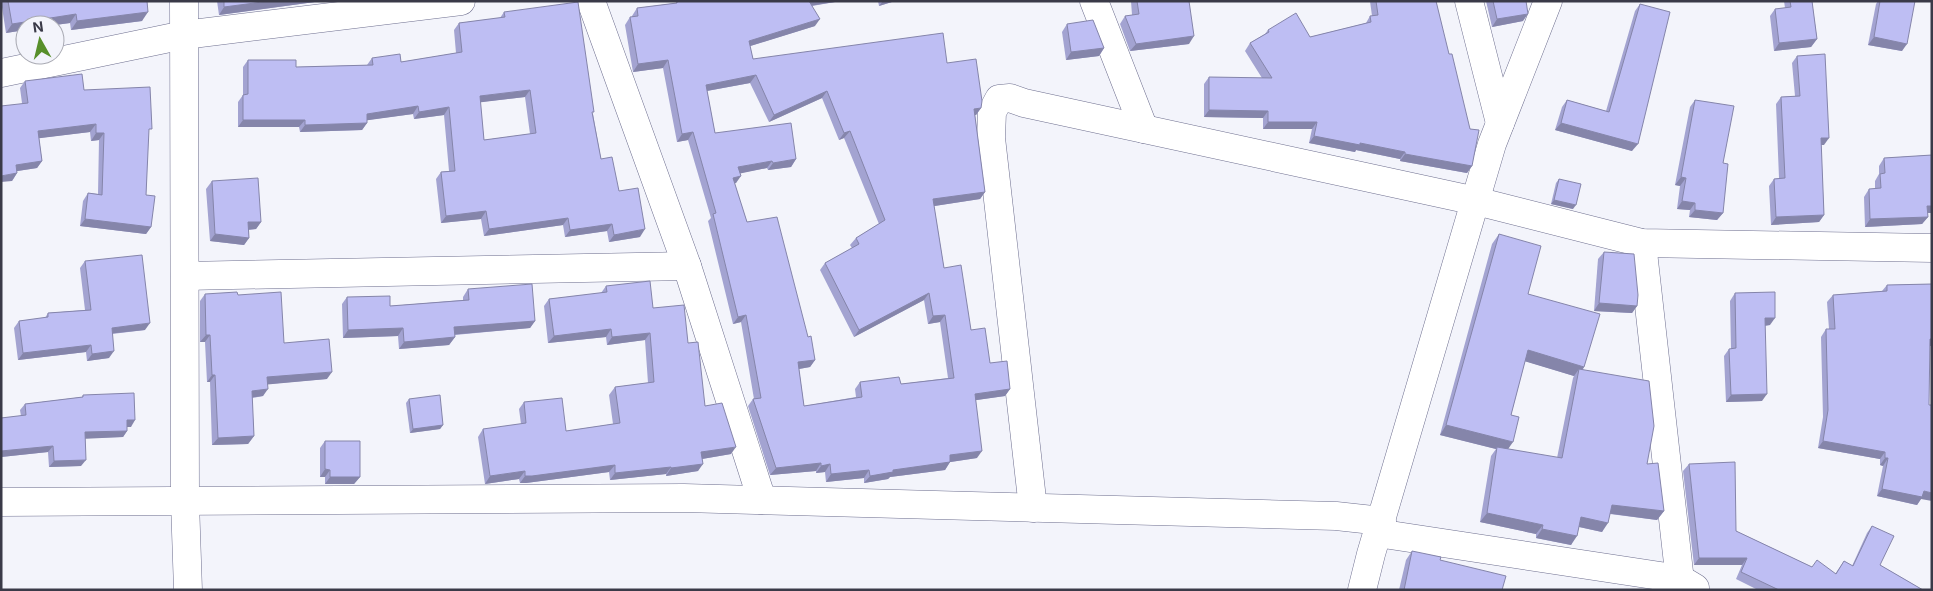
<svg xmlns="http://www.w3.org/2000/svg" width="1933" height="591" viewBox="0 0 1933 591" font-family="Inter,sans-serif">
	<rect width="100%" height="100%" fill="#f3f4fb"/>
	<g fill="none" stroke-linecap="round" stroke-linejoin="round">
		<defs>
			<g id="minor">
				<polyline points="184,1 185,502 188,590"/>
				<polyline points="591,1 687,266 762,500"/>
				<polyline points="1094,1 1144,129"/>
				<polyline points="1469,1 1500,123"/>
				<polyline points="1,73 184,35 461,1"/>
				<polyline points="1642,243 1681,590"/>
				<polyline points="185,276 687,266"/>
				<polyline points="1,502 684,498 1336,516 1382,521"/>
				<polyline points="1033,508 991,138 992,112 999,99 1010,98 1024,103 1476,201 1642,243 1932,248"/>
				<polyline points="1377,533 1680,579 1695,588"/>
			</g>
			<polyline id="highway" points="1362,590 1371,554 1492,144 1548,1"/>
		</defs>
		<use href="#minor" stroke="#6e6f8f" stroke-width="29"/>
		<use href="#highway" stroke="#6e6f8f" stroke-width="29"/>
		<use href="#minor" stroke="#fff" stroke-width="28"/>
		<use href="#highway" stroke="#fff" stroke-width="28"/>
	</g>
	<g fill="#a3a3d1" fill-rule="evenodd">
		<polygon points="1,1 147,1 142,21 71,30 70,23 55,25 25,25 25,30 6,33"/>
		<polygon points="217,1 322,1 219,15"/>
		<path d="M677 1H841L812 6 815 26 750 46 753 59 947 63 981 108 976 115H975L985 192 980 199 934 206 944 268 971 330 990 363 1010 389 1005 396 976 400 977 458 950 462 945 470 890 477 888 479 864 483V478L826 482 825 472 816 473V471L770 475 748 406 753 399H754L741 322 733 324 708 221 711 218 688 140 677 142 663 68 633 72 625 25 630 17H632V16L637 8 676 3ZM750 83 769 122 822 98 839 140 844 138 879 224 856 238 850 245 852 248 825 263 820 270 854 337 924 300 928 324 940 322 948 378 901 384 860 382 855 389 856 397 804 406 799 369 810 367 815 360 808 337 747 222 734 183H736L740 173 767 168 768 170 791 167 796 159 715 133 707 91Z"/>
		<polygon points="878,1 895,1 879,6"/>
		<polygon points="1131,1 1189,1 1189,44 1130,51 1120,24 1125,16 1132,15"/>
		<polygon points="1370,1 1436,1 1472,166 1467,173 1400,161 1400,159 1356,150 1355,152 1309,143 1312,129 1263,129 1263,118 1204,117 1204,84 1209,77 1262,78 1245,51 1250,43 1265,34 1268,30 1310,37 1366,23 1370,16 1372,16"/>
		<polygon points="1486,1 1526,1 1523,21 1492,27"/>
		<polygon points="1784,1 1812,1 1817,39 1811,47 1774,51 1770,16 1775,9 1785,8"/>
		<polygon points="1878,1 1915,1 1902,51 1868,45 1876,4"/>
		<polygon points="1640,4 1632,151 1555,130 1562,107 1567,100 1606,111 1635,11"/>
		<path d="M504 12 593 114 601 159 619 191 640 237 609 242 607 231 565 237 563 225 484 236 481 219 441 223 436 179 441 172 449 171 444 115 414 119 413 114 367 120V123L362 130 300 132 299 127H238V102L243 95V67L248 60 296 67 367 65 372 58 401 62 456 53 454 30 459 23 500 18ZM525 97 530 134 484 140 480 102Z"/>
		<polygon points="1067,24 1104,48 1099,56 1066,60 1062,32"/>
		<polygon points="1797,56 1824,145 1821,145 1824,215 1819,222 1771,225 1769,186 1774,179 1779,178 1776,104 1781,97 1795,96 1792,63"/>
		<polygon points="25,81 84,90 148,134 146,195 151,227 146,234 80,226 83,201 88,193 98,194 99,140 91,141 90,132 39,138 42,161 37,168 17,171 17,173 12,181 22,103 20,88"/>
		<polygon points="1695,100 1723,163 1723,213 1717,220 1689,217 1690,210 1677,209 1680,186 1675,185 1690,107"/>
		<polygon points="1932,155 1932,213 1927,213 1928,217 1922,224 1865,227 1864,197 1869,189 1875,189 1875,181 1879,174 1879,166 1884,158"/>
		<polygon points="1559,179 1573,209 1551,204 1556,183"/>
		<polygon points="212,181 261,222 256,229 249,230 249,238 244,245 210,241 206,189"/>
		<path d="M1499 234 1528 294 1584 367 1583 369 1647 464 1664 511 1657 520 1610 514 1602 532 1579 527 1571 545 1536 538V534L1480 522 1491 456 1496 449 1440 435 1492 244ZM1525 361 1574 376 1573 378 1557 458 1508 449 1511 415Z"/>
		<polygon points="1604,252 1637,306 1632,313 1594,311 1598,259"/>
		<polygon points="85,261 145,330 112,334 109,358 87,361 86,352 18,360 14,328 19,321 45,318 48,313 85,310 80,268"/>
		<polygon points="1932,284 1932,346 1930,346 1921,499 1917,505 1877,496 1883,466 1880,465 1880,459 1818,448 1823,417 1821,337 1826,329 1829,329 1827,302 1833,295 1882,291 1887,285"/>
		<polygon points="606,286 653,308 688,343 705,406 731,454 702,459 698,471 666,476 666,474 610,480 609,472 526,483 520,483 519,479 485,484 478,437 483,429 521,424 519,409 524,402 566,431 613,424 609,395 615,387 648,383 645,340 607,345 606,337 548,343 544,306 549,299 601,293"/>
		<polygon points="468,289 535,321 530,328 455,335 455,337 449,345 399,349 398,336 343,338 342,304 347,297 390,306 463,300 463,297"/>
		<polygon points="1735,293 1770,325 1765,326 1762,401 1726,402 1724,356 1729,349 1731,349 1730,301"/>
		<polygon points="205,294 238,295 284,343 327,379 268,384 263,396 252,398 254,436 248,444 212,445 210,382 207,382 205,342 200,342 200,301"/>
		<polygon points="83,395 131,427 127,427 127,431 123,437 85,438 81,466 49,467 48,452 1,457 1,418 21,416 20,410 25,404 82,397"/>
		<polygon points="409,399 443,425 440,429 410,433 406,403"/>
		<polygon points="325,441 360,477 354,484 325,484 325,477 320,477 320,448"/>
		<polygon points="1689,464 1736,531 1812,567 1835,574 1844,561 1852,566 1867,533 1872,526 1880,565 1923,590 1758,590 1736,579 1742,565 1694,565 1683,471"/>
		<polygon points="1412,551 1440,560 1502,590 1399,590 1406,560"/>
	</g>
	<g fill="#8585aa">
		<polygon points="270,1 322,1 219,15 224,7"/>
		<polygon points="807,1 841,1 803,7"/>
		<polygon points="883,1 895,1 879,6"/>
		<polygon points="148,12 142,21 71,30 77,21"/>
		<polygon points="76,14 70,23 55,25 25,25 25,30 6,33 12,24"/>
		<polygon points="1528,14 1523,21 1492,27 1497,19"/>
		<polygon points="820,19 815,26 744,48 749,41"/>
		<polygon points="1194,36 1189,44 1130,51 1136,44"/>
		<polygon points="1874,37 1907,44 1902,51 1868,45"/>
		<polygon points="1817,39 1811,47 1774,51 1779,43"/>
		<polygon points="1104,48 1099,56 1066,60 1071,52"/>
		<polygon points="668,60 663,68 633,72 638,64"/>
		<polygon points="756,75 750,83 701,92 706,85"/>
		<polygon points="530,90 525,97 475,103 480,96"/>
		<polygon points="827,91 822,98 769,122 774,115"/>
		<polygon points="418,106 413,114 362,121 367,114"/>
		<polygon points="449,107 444,115 414,119 419,112"/>
		<polygon points="981,108 976,115 969,116 974,109"/>
		<polygon points="1209,110 1268,111 1263,118 1204,117"/>
		<polygon points="243,120 305,120 299,127 238,127"/>
		<polygon points="1268,122 1317,122 1312,129 1263,129"/>
		<polygon points="367,123 362,130 300,132 305,125"/>
		<polygon points="1561,123 1638,144 1632,151 1555,130"/>
		<polygon points="96,124 90,132 33,139 38,131"/>
		<polygon points="850,131 844,138 839,140 844,133"/>
		<polygon points="693,132 688,140 677,142 682,134"/>
		<polygon points="96,133 104,133 99,140 91,141"/>
		<polygon points="1314,136 1360,143 1405,152 1400,159 1356,150 1355,152 1309,143"/>
		<polygon points="1821,138 1829,138 1824,145 1816,145"/>
		<polygon points="1405,154 1472,166 1467,173 1400,161"/>
		<polygon points="796,159 791,167 768,170 773,163"/>
		<polygon points="42,161 37,168 11,172 16,165"/>
		<polygon points="772,161 767,168 733,175 738,167"/>
		<polygon points="17,173 12,181 1,182 1,176"/>
		<polygon points="741,176 736,183 728,185 733,178"/>
		<polygon points="1681,177 1686,178 1680,186 1675,185"/>
		<polygon points="985,192 980,199 928,207 933,199"/>
		<polygon points="1554,200 1576,205 1573,209 1551,204"/>
		<polygon points="1682,201 1695,203 1690,210 1677,209"/>
		<polygon points="1927,206 1932,206 1932,213 1922,213"/>
		<polygon points="1695,210 1723,213 1717,220 1689,217"/>
		<polygon points="486,211 481,219 441,223 446,216"/>
		<polygon points="1824,215 1819,222 1771,225 1776,217"/>
		<polygon points="1928,217 1922,224 1865,227 1870,219"/>
		<polygon points="568,218 563,225 484,236 489,229"/>
		<polygon points="85,219 151,227 146,234 80,226"/>
		<polygon points="248,222 261,222 256,229 243,230"/>
		<polygon points="612,224 607,231 565,237 570,230"/>
		<polygon points="645,229 640,237 609,242 614,235"/>
		<polygon points="215,234 249,238 244,245 210,241"/>
		<polygon points="929,293 924,300 854,337 859,330"/>
		<polygon points="1599,303 1637,306 1632,313 1594,311"/>
		<polygon points="746,315 741,322 733,324 738,317"/>
		<polygon points="945,315 940,322 928,324 933,316"/>
		<polygon points="1765,318 1775,318 1770,325 1760,326"/>
		<polygon points="535,321 530,328 449,335 454,327"/>
		<polygon points="150,323 145,330 107,334 112,328"/>
		<polygon points="403,328 398,336 343,338 348,330"/>
		<polygon points="611,329 606,337 548,343 554,336"/>
		<polygon points="650,333 645,340 607,345 612,337"/>
		<polygon points="206,335 210,335 205,342 200,342"/>
		<polygon points="455,337 449,345 399,349 404,342"/>
		<polygon points="1930,339 1932,339 1932,346 1925,346"/>
		<polygon points="91,345 86,352 18,360 23,353"/>
		<polygon points="1528,350 1584,367 1578,376 1579,369 1574,376 1521,360"/>
		<polygon points="114,351 109,358 87,361 92,354"/>
		<polygon points="815,360 810,367 793,370 798,362"/>
		<polygon points="332,372 327,379 262,385 267,377"/>
		<polygon points="212,375 215,375 210,382 207,382"/>
		<polygon points="268,389 263,396 247,398 252,391"/>
		<polygon points="1010,389 1005,396 970,401 975,394"/>
		<polygon points="1767,394 1762,401 1726,402 1731,395"/>
		<polygon points="127,420 135,420 131,427 122,427"/>
		<polygon points="443,425 440,429 410,433 413,429"/>
		<polygon points="1446,425 1513,442 1506,452 1497,447 1496,449 1440,435"/>
		<polygon points="127,431 123,437 81,439 85,432"/>
		<polygon points="254,436 248,444 212,445 218,438"/>
		<polygon points="1823,441 1885,452 1880,459 1818,448"/>
		<polygon points="53,446 48,452 1,457 1,451"/>
		<polygon points="736,447 731,454 696,460 701,452"/>
		<polygon points="982,451 977,458 944,463 950,455"/>
		<polygon points="1885,458 1888,458 1883,466 1880,465"/>
		<polygon points="86,460 81,466 49,467 54,461"/>
		<polygon points="950,462 945,470 890,477 888,479 864,483 870,476 893,470"/>
		<polygon points="821,463 816,471 770,475 776,468"/>
		<polygon points="703,464 698,471 666,476 671,468"/>
		<polygon points="830,464 825,472 816,473 821,466"/>
		<polygon points="615,465 609,472 526,483 520,483 525,476"/>
		<polygon points="671,467 666,474 610,480 615,473"/>
		<polygon points="325,469 330,470 325,477 320,477"/>
		<polygon points="869,470 864,478 826,482 831,474"/>
		<polygon points="525,471 519,479 485,484 490,476"/>
		<polygon points="330,477 360,477 354,484 325,484"/>
		<polygon points="1882,489 1924,491 1932,493 1932,501 1921,499 1917,505 1877,496"/>
		<polygon points="1612,505 1664,511 1657,520 1605,513"/>
		<polygon points="1487,513 1543,525 1536,534 1480,522"/>
		<polygon points="1581,517 1608,523 1602,532 1575,526"/>
		<polygon points="1542,529 1577,536 1571,545 1536,538"/>
		<polygon points="1699,558 1747,558 1742,565 1694,565"/>
	</g>
	<g fill="#bebef3" stroke="#8585aa" fill-rule="evenodd">
		<polygon points="8,1 147,1 148,12 77,21 76,14 12,24"/>
		<polygon points="224,1 270,1 224,7"/>
		<path d="M677 1H809L820 19 749 41 753 59 943 33 947 63 976 59 982 101 981 108 974 109 985 192 933 199 944 268 961 265 971 330 985 328 990 363 1007 361 1010 389 975 394 982 451 950 455V462L893 470V472L870 476 869 470 831 474 830 464 821 466V463L776 468 753 399 761 398 746 315 738 317 713 214 716 213 693 132 682 134 668 60 638 64 630 17 638 16 637 8 677 3ZM756 75 774 115 827 91 844 133 850 131 885 220 856 238 859 244 825 263 859 330 929 293 933 316 945 315 954 378 901 384 899 377 860 382 862 397 804 406 798 362 815 360 811 336 808 337 777 217 747 222 733 178 741 176 738 167 772 161 773 163 796 159 791 123 715 133 706 85Z"/>
		<polygon points="1137,1 1189,1 1194,36 1136,44 1125,16 1139,14"/>
		<polygon points="1376,1 1436,1 1449,54 1452,54 1470,129 1479,130 1472,166 1405,154 1405,152 1360,143 1360,145 1314,136 1317,122 1268,122 1268,111 1209,110 1209,77 1272,78 1250,43 1269,32 1268,30 1296,13 1310,37 1371,22 1370,16 1378,15"/>
		<polygon points="1493,1 1526,1 1528,14 1497,19"/>
		<polygon points="1790,1 1812,1 1817,39 1779,43 1775,9 1791,7"/>
		<polygon points="1880,1 1915,1 1907,44 1874,37"/>
		<path d="M578 2 594 112H592L601 159 612 157 619 191 638 188 645 229 614 235 612 224 570 230 568 218 489 229 486 211 446 216 441 172 455 171 449 107 419 112 418 106 367 114V123L305 125V120H243V95L248 94V60H296V67L373 65 372 58 400 54 401 62 462 52 459 23 505 17 504 12ZM530 90 536 133 484 140 480 96Z"/>
		<polygon points="1640,4 1670,12 1638,144 1561,123 1567,100 1609,112"/>
		<polygon points="1093,20 1104,48 1071,52 1067,24"/>
		<polygon points="1825,54 1829,138 1821,138 1824,215 1776,217 1774,179 1785,178 1781,97 1800,96 1797,56"/>
		<polygon points="82,74 84,90 150,87 152,129 149,129 146,195 155,196 151,227 85,219 88,193 102,195 104,133 96,133 96,124 38,131 42,161 16,165 17,173 1,176 1,106 28,103 25,81"/>
		<polygon points="1695,100 1734,106 1723,163 1728,164 1723,213 1695,210 1695,203 1682,201 1686,178 1681,177"/>
		<polygon points="1932,155 1932,206 1927,206 1928,217 1870,219 1869,189 1881,188 1880,174 1885,173 1884,158"/>
		<polygon points="258,178 261,222 248,222 249,238 215,234 212,181"/>
		<polygon points="1559,179 1581,184 1576,205 1554,200"/>
		<polygon points="1499,234 1541,246 1528,294 1600,314 1584,367 1528,350 1511,415 1519,417 1513,442 1446,425"/>
		<polygon points="1604,252 1634,254 1638,295 1637,306 1599,303"/>
		<polygon points="142,255 150,323 112,328 114,351 92,354 91,345 23,353 19,321 48,317 48,313 91,310 85,261"/>
		<polygon points="650,281 653,308 684,305 688,343 698,342 705,406 722,403 736,447 701,452 703,464 671,468 671,467 615,473 615,465 532,476 525,476 525,471 490,476 483,429 526,423 524,402 562,398 566,431 620,423 615,387 654,382 650,333 612,337 611,329 554,336 549,299 607,292 606,286"/>
		<polygon points="532,284 535,321 454,327 455,337 404,342 403,328 348,330 347,297 390,296 390,306 469,300 468,289"/>
		<polygon points="1932,284 1932,339 1930,339 1929,405 1932,405 1932,493 1924,491 1922,497 1882,489 1888,458 1885,458 1885,452 1823,441 1828,410 1826,329 1835,329 1833,295 1887,291 1887,285"/>
		<polygon points="237,292 238,295 281,292 284,343 329,339 332,372 267,377 268,389 252,391 254,436 218,438 215,375 212,375 210,335 206,335 205,294"/>
		<polygon points="1775,292 1775,318 1765,318 1767,394 1731,395 1729,349 1736,348 1735,293"/>
		<polygon points="1579,369 1649,381 1654,426 1647,464 1658,463 1664,511 1612,505 1608,523 1581,517 1577,536 1542,529 1543,525 1487,513 1497,447 1562,458"/>
		<polygon points="134,393 135,420 127,420 127,431 85,432 86,460 54,461 53,446 1,451 1,418 26,415 25,404 83,397 83,395"/>
		<polygon points="440,395 443,425 413,429 409,399"/>
		<polygon points="325,441 360,441 360,477 330,477 330,470 325,469"/>
		<polygon points="1735,462 1736,531 1812,567 1817,560 1836,574 1844,561 1853,566 1872,526 1894,536 1880,565 1923,590 1779,590 1741,572 1747,558 1699,558 1689,464"/>
		<polygon points="1412,551 1441,557 1440,560 1506,576 1502,590 1404,590"/>
	</g>
	<rect width="1933" height="591" fill="none" stroke="#3a3a48" stroke-width="5"/>
	<g transform="translate(40 40) rotate(352)"><circle r="24" fill="#f3f4fb" stroke="#a9aab3"/>
	<path d="M0-4L9 19L0 12L-9 19Z" fill="#578f2a"/>
	<text y="-8" font-size="14" font-weight="bold" text-anchor="middle" fill="#3a3a48">N</text>
	</g>
</svg>
